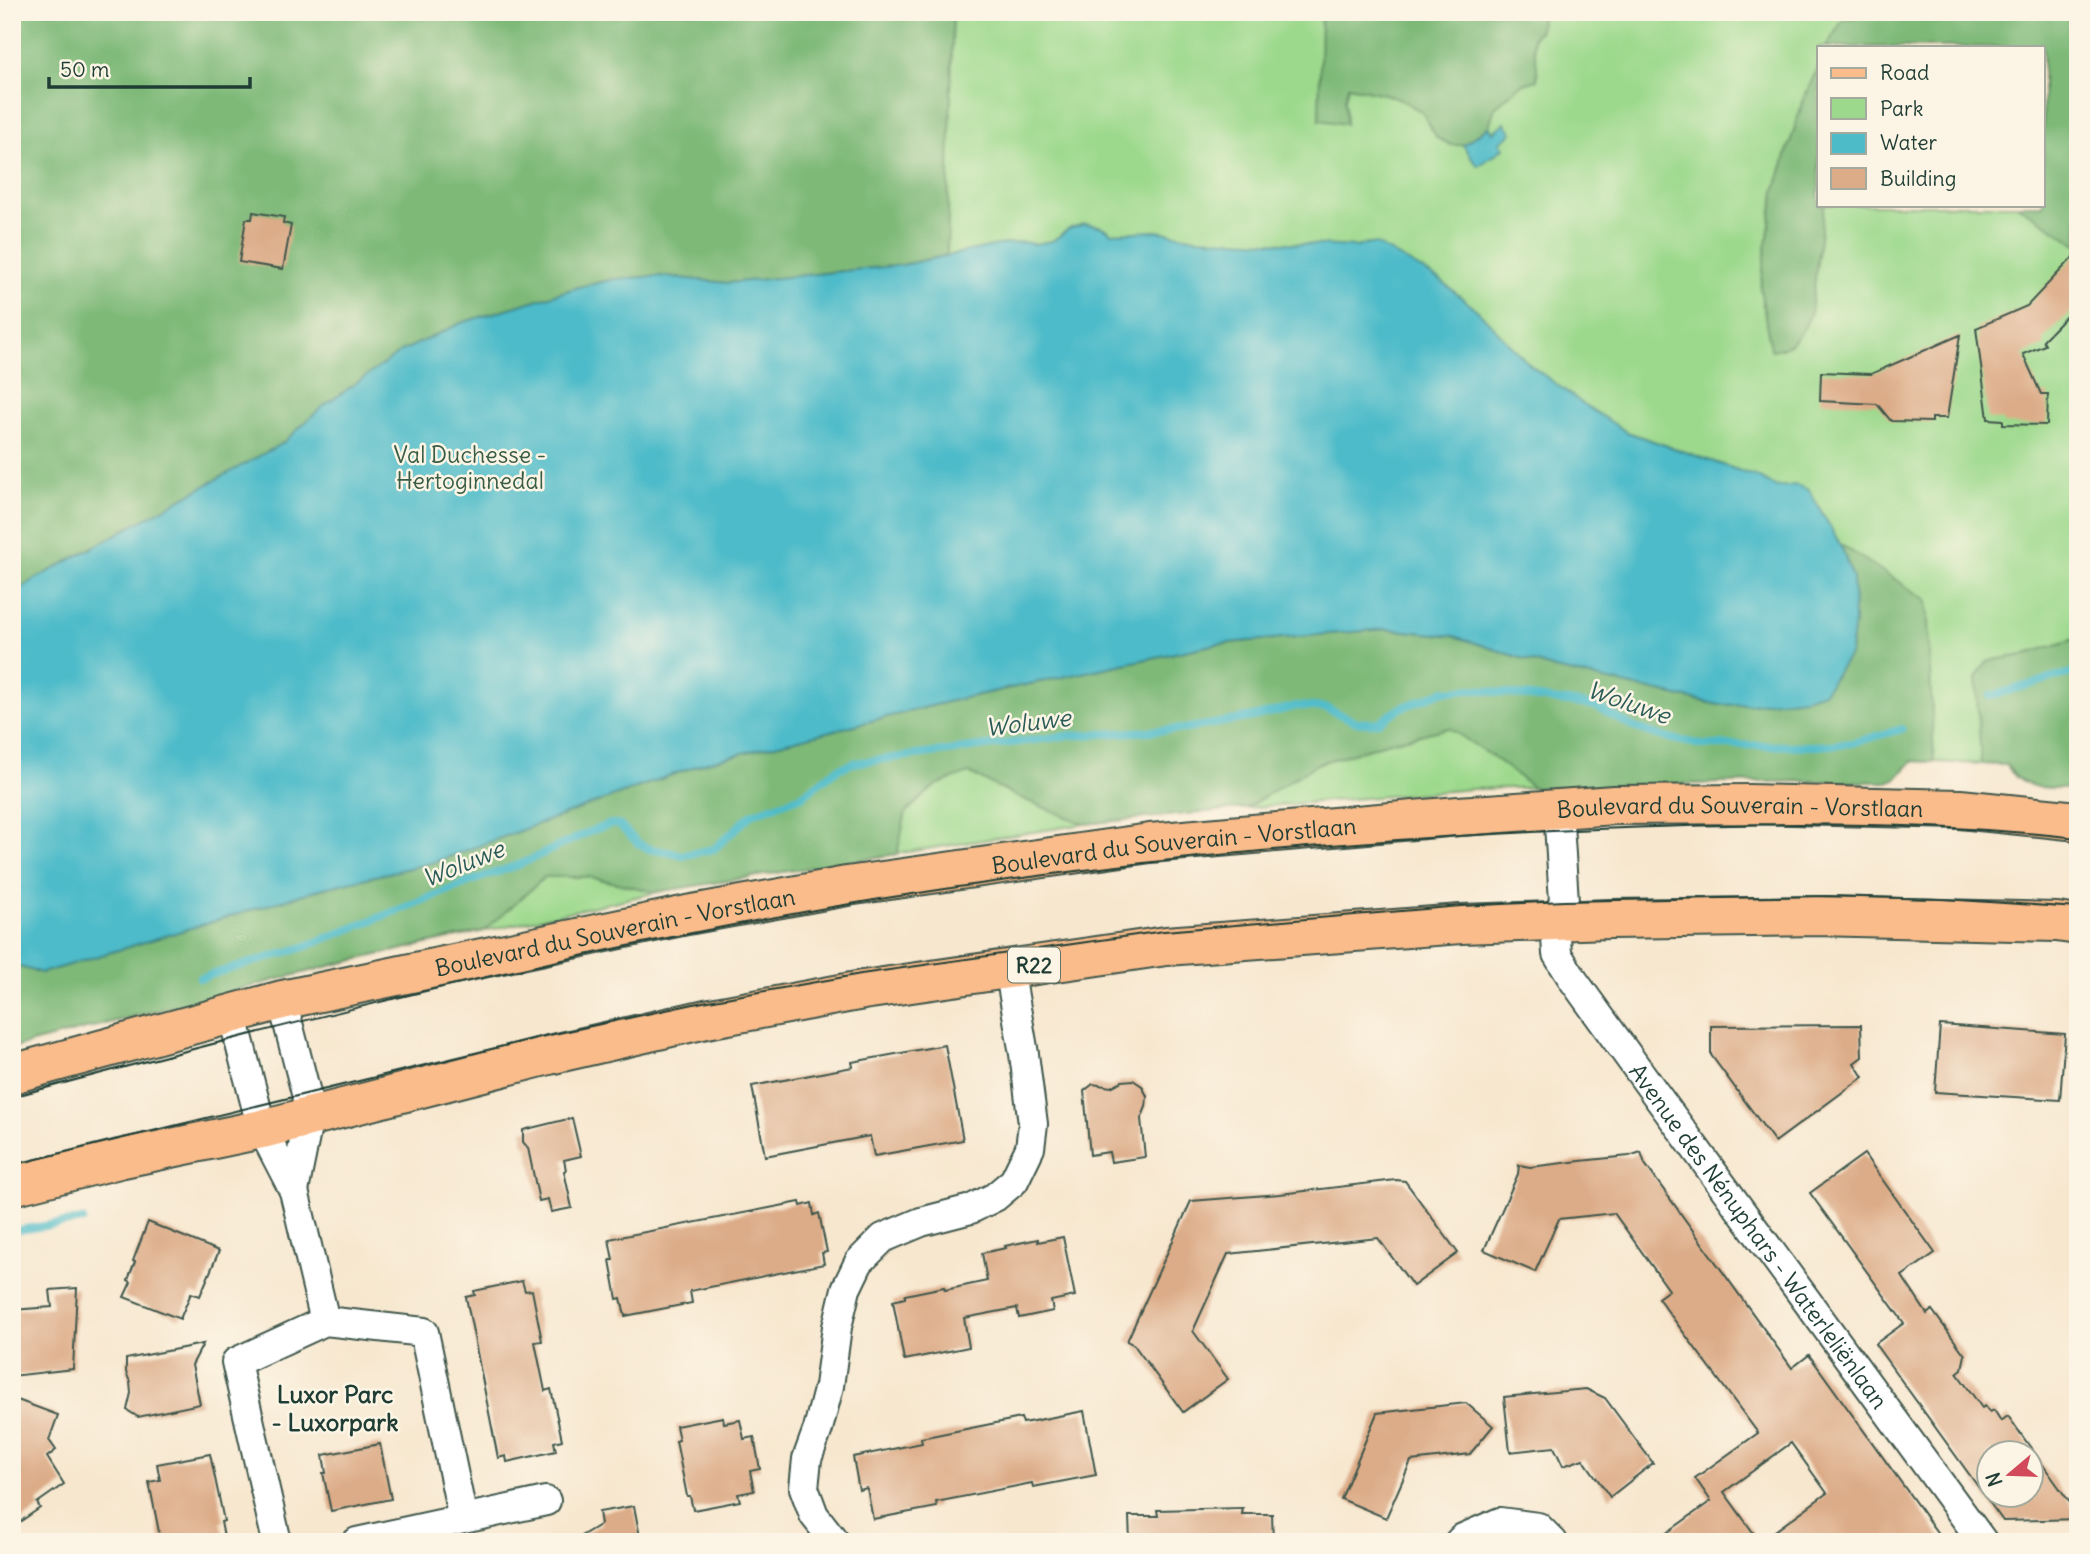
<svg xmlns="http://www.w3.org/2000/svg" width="2090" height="1554" viewBox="0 0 2090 1554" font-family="Delius,sans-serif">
	<rect width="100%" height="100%" fill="#fcf5e5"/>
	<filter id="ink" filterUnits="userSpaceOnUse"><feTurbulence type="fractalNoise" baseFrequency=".0143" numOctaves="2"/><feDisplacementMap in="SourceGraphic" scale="14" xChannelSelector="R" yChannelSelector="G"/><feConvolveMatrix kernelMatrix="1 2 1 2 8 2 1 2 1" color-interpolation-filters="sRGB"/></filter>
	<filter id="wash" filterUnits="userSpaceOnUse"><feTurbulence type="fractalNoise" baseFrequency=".00686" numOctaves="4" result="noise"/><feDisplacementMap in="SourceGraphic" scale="28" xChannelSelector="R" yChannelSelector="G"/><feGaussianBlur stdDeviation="1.57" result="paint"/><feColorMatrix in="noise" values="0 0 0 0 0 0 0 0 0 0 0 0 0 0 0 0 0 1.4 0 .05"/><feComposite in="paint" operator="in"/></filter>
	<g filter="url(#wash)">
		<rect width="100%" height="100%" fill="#f7e7cf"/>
		<path fill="#9dd98d" stroke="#5e8b60" stroke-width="2" fill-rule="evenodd" d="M12 12H2078V788C2048 787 2024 793 2007 765L1912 761 1897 778 1887 782 1801 781 1472 789 1246 808 1084 824 667 890 341 963 12 1048ZM1819 47H2043V205H1819Z"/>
		<g fill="#7eb978" stroke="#4e7b56" stroke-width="2">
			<polygon points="12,12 953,12 947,255 902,265 728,283 659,276 615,279 579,287 461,323 402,351 323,407 284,443 37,578 12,594"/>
			<path d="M1321 12H1539L1541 16 1540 30 1533 37C1533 52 1539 65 1537 80L1521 85 1495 107 1489 126 1463 145H1451L1437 138 1422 112 1396 97 1348 86 1345 99 1346 124 1319 120Z"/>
			<polygon points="1876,12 1939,21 1950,12 2078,12 2078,245 2017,205 2043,205 2043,47 1826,47 1842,21"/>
			<path d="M1819 64V205H1824L1811 312C1804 332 1793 349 1771 350L1760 288 1775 191 1803 101Z"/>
			<polygon points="1840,544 1927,600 1934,762 1912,761 1897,778 1887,782 1801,781 1534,788 1490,755 1449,728 1386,743 1317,764 1246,808 1084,824 1016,796 969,773 936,785 906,812 897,854 656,892 589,877 545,877 484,931 341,963 12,1048 12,965 42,973 324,888 435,862 707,762 959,699 1217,644 1386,629 1454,636 1555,669 1719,705 1751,704 1824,692 1850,653 1854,622 1853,578"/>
			<path d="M2078 638V788C2051 787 2021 793 2007 765L1981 764 1976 678 1988 661 2023 655Z"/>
		</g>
		<g fill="#4ebbc9" stroke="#367c7e" stroke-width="2">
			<polygon points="1505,123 1512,133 1500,142 1504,148 1478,166 1463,145 1489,126 1493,132"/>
			<path d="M1083 224C1093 225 1104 225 1111 233L1157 231 1196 238 1356 247 1365 244H1376L1440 280 1478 311 1529 364 1583 404 1627 432 1755 476 1777 487 1796 485 1809 490 1840 544 1853 578 1854 622 1850 653 1824 692 1805 698 1751 704 1719 705 1555 669 1454 636 1386 629 1217 644 959 699 707 762 435 862 324 888 42 973 12 965V594L37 578 283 443 322 407 402 351 461 323 579 287 615 279 659 276 728 283 902 265 998 245 1023 242 1034 244 1052 241 1069 229Z"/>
		</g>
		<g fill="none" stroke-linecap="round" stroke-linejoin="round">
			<g stroke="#4ebbc9" stroke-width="8">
				<polyline points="1990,696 2078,671"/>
				<polyline points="200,978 304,947 477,879 521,864 591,831 611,824 619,825 638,843 649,849 684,855 714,849 752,814 802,796 838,769 853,763 1066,736 1184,729 1253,717 1297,706 1326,708 1357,722 1370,723 1379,722 1401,708 1444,691 1474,689 1595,706 1633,727 1663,737 1702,745 1817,746 1852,743 1902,729"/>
				<polyline points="12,1231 83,1220"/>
			</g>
		</g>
		<g id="blocks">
			<g fill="#dcab87" fill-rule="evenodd">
				<polygon points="253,212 284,217 283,223 291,225 283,269 239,262 246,219 252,219"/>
				<polygon points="2078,252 2078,304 2043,340 2045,345 2023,354 2041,394 2048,394 2047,425 2003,424 2003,420 1988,419 1976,328 2027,306"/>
				<polygon points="1960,335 1947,418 1932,418 1932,422 1891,421 1877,404 1820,401 1821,372 1871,374"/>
				<polygon points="1861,1025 1862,1057 1854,1063 1863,1077 1775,1142 1711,1055 1711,1026"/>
				<polygon points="1940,1025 2065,1034 2060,1100 1935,1092"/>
				<polygon points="945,1045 963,1140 874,1156 870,1136 765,1156 752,1086 853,1067 852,1062"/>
				<polygon points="1133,1080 1142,1086 1147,1096 1146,1107 1141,1119 1145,1157 1111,1162 1109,1152 1090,1155 1084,1091 1093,1084 1111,1087 1122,1081"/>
				<polygon points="572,1118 581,1156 564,1160 566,1170 564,1171 572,1208 551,1212 548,1199 539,1201 528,1148 523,1142 523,1130"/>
				<polygon points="1641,1152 1645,1164 1792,1368 1809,1355 1944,1542 1760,1542 1827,1493 1791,1443 1724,1492 1760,1542 1654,1542 1711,1501 1695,1478 1758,1433 1658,1298 1669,1290 1614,1213 1559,1219 1535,1272 1484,1250 1518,1174 1519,1165 1530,1167 1580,1161 1629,1156"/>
				<path d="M1864 1154 1935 1253 1902 1276 1927 1314 1932 1310 1965 1355 1962 1369 1957 1373 1982 1408 1985 1406 1990 1412 1994 1410 2001 1421 2008 1416 2078 1514V1519L2003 1521 1875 1344 1904 1323 1810 1193ZM1989 1452H2031V1494H1989Z"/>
				<polygon points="1396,1180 1405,1181 1458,1253 1413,1286 1378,1238 1228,1254 1193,1331 1228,1379 1183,1412 1134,1345 1127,1341 1191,1201 1280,1194"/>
				<polygon points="800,1202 801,1206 812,1203 814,1215 819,1213 827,1252 822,1253 824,1264 690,1291 692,1303 625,1316 621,1298 617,1299 610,1260 613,1260 609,1239"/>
				<polygon points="148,1222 219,1251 200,1296 191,1293 180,1319 124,1297 131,1282 128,1280 135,1262 133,1261"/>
				<polygon points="1063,1237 1075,1296 1051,1301 1053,1311 1019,1318 1017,1308 964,1318 969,1347 904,1360 893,1301 905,1298 905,1295 944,1287 945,1290 987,1281 982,1253 1006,1248 1005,1246 1038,1239 1038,1242"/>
				<polygon points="522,1281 525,1291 532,1290 542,1341 535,1342 545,1391 551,1389 562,1440 554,1442 556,1451 507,1462 506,1456 498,1458 466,1297 475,1295 474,1291"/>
				<polygon points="77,1288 73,1369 12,1376 12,1310 52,1307 50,1290"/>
				<polygon points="203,1344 192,1365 200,1404 138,1417 127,1410 131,1393 130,1382 126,1372 126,1359"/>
				<polygon points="1586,1389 1605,1398 1653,1463 1610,1497 1583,1459 1563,1466 1554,1447 1510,1452 1504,1397"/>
				<polygon points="12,1398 58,1415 49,1440 56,1450 47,1457 64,1484 37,1503 40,1508 12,1527"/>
				<polygon points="1466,1403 1493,1426 1470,1454 1411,1461 1386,1518 1341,1499 1377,1413"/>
				<polygon points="1084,1411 1096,1475 1033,1487 1032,1483 936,1502 937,1507 873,1519 867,1488 859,1490 853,1457 922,1443 921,1438 1021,1418 1023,1423"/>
				<polygon points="723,1417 724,1423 740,1420 744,1439 754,1437 760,1469 750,1471 754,1491 738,1494 740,1501 693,1510 690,1496 687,1496 676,1441 679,1440 676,1426"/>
				<polygon points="380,1444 391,1499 331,1511 323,1473 326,1473 323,1455"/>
				<polygon points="210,1454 224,1521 221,1522 225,1542 161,1542 149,1482 160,1480 157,1464"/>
				<polygon points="634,1506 641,1542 571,1542 601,1524 599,1512"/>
				<polygon points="1243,1508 1242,1514 1272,1514 1273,1542 1130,1542 1129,1516 1158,1516 1157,1510"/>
			</g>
		</g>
	</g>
	<g filter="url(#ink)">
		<use href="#blocks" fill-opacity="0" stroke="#3f564b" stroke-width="2"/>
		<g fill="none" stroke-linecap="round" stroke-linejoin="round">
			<defs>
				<g id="street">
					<path id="s1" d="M1558 809 1564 901 1555 921 1557 954 1574 981 1657 1096 1983 1542"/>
					<polyline points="232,1013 262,1129 294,1191 309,1117 306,1093 282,1000"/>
					<polyline points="294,1191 325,1321"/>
					<polyline points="277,1542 236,1362 325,1321 424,1332 463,1519"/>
					<polyline points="357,1542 546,1501"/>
					<polyline points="835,1542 814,1515 804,1488 807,1459 818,1429 829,1386 837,1327 846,1289 859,1262 883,1238 921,1222 971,1209 995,1197 1014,1181 1030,1148 1033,1124 1024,1054 1009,968"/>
					<polyline points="1459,1542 1463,1538 1500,1522 1538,1527 1553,1542"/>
				</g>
				<g id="primary">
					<path id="s2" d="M12 1074 282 1000 687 915 847 886 1150 843 1459 816 1614 805 1749 804 1960 809 2078 821"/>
					<polyline points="12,1186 119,1159 262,1129 549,1055 706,1019 863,990 1166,946 1461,924 1610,919 1817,916 2057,922 2078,925"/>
				</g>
			</defs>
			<use href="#street" stroke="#3f564b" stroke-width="32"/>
			<use href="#primary" stroke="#3f564b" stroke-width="42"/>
			<use href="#street" stroke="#fff" stroke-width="28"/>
			<use href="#primary" stroke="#fabc8b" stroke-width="38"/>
			<g stroke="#1f3d34" stroke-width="2">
				<path d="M12 1097C235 1037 460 979 687 934 965 878 1248 846 1532 832 1713 823 1897 818 2078 838"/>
				<polyline points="12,1165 545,1036 703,1002 861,974 1164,931 1461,906 1564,901 1826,896 1944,899 2078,908"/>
			</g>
		</g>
	</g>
	<g text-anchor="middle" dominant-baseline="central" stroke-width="5" stroke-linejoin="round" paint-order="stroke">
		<rect fill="#fcf5e5" stroke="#617469" stroke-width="2" x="1008" y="947.5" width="52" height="35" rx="5"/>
		<g font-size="21" font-weight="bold" fill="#1f3d34">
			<text x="1034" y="965">R22</text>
		</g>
		<g font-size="23" fill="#385c46" stroke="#fcf5e5">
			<text x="470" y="454">Val Duchesse -<tspan x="470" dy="26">Hertoginnedal</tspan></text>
		</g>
		<g font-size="23" fill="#1f3d34" stroke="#fcf5e5">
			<text stroke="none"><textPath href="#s2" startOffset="1754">Boulevard du Souverain - Vorstlaan</textPath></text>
			<text stroke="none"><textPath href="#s2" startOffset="1186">Boulevard du Souverain - Vorstlaan</textPath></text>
			<text stroke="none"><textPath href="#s2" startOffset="620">Boulevard du Souverain - Vorstlaan</textPath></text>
			<text stroke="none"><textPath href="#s1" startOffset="494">Avenue des Nénuphars - Waterleliënlaan</textPath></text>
		</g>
		<g font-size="24" font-style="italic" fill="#2b5c59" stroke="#fcf5e5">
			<text transform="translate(1629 702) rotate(19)">Woluwe</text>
			<text transform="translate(1028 722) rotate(-7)">Woluwe</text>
			<text transform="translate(463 863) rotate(-22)">Woluwe</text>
		</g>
		<g font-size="24" font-weight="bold" fill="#1f3d34" stroke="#fcf5e5">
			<text x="335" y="1394">Luxor Parc<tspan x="335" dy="28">- Luxorpark</tspan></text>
		</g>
	</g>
	<rect width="2090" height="1554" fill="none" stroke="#fcf5e5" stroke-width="42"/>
	<rect x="1817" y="46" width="228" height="161" fill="#fcf5e5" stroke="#a4ab9e" stroke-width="2"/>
	<rect x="1831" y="68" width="35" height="10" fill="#fabc8b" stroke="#a4ab9e" stroke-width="2"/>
	<text x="1880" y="80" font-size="21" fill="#1f3d34">Road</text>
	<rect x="1831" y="98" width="35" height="21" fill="#9dd98d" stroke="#a4ab9e" stroke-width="2"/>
	<text x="1880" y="116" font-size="21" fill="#1f3d34">Park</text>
	<rect x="1831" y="133" width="35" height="21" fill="#4ebbc9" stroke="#a4ab9e" stroke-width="2"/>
	<text x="1880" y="150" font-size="21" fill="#1f3d34">Water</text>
	<rect x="1831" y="168" width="35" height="21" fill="#dcab87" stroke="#a4ab9e" stroke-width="2"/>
	<text x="1880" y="186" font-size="21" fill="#1f3d34">Building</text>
	<g transform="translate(2010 1474) rotate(251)"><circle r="33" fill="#fcf5e5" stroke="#a4ab9e" stroke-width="2"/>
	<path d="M0-5L12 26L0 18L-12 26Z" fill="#d1495b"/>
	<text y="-10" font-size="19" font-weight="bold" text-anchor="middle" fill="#1f3d34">N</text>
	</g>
	<path d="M49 77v10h201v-10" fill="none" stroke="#1f3d34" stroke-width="3.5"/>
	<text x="60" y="77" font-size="21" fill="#1f3d34" stroke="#fcf5e5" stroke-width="5" paint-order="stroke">50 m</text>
</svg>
